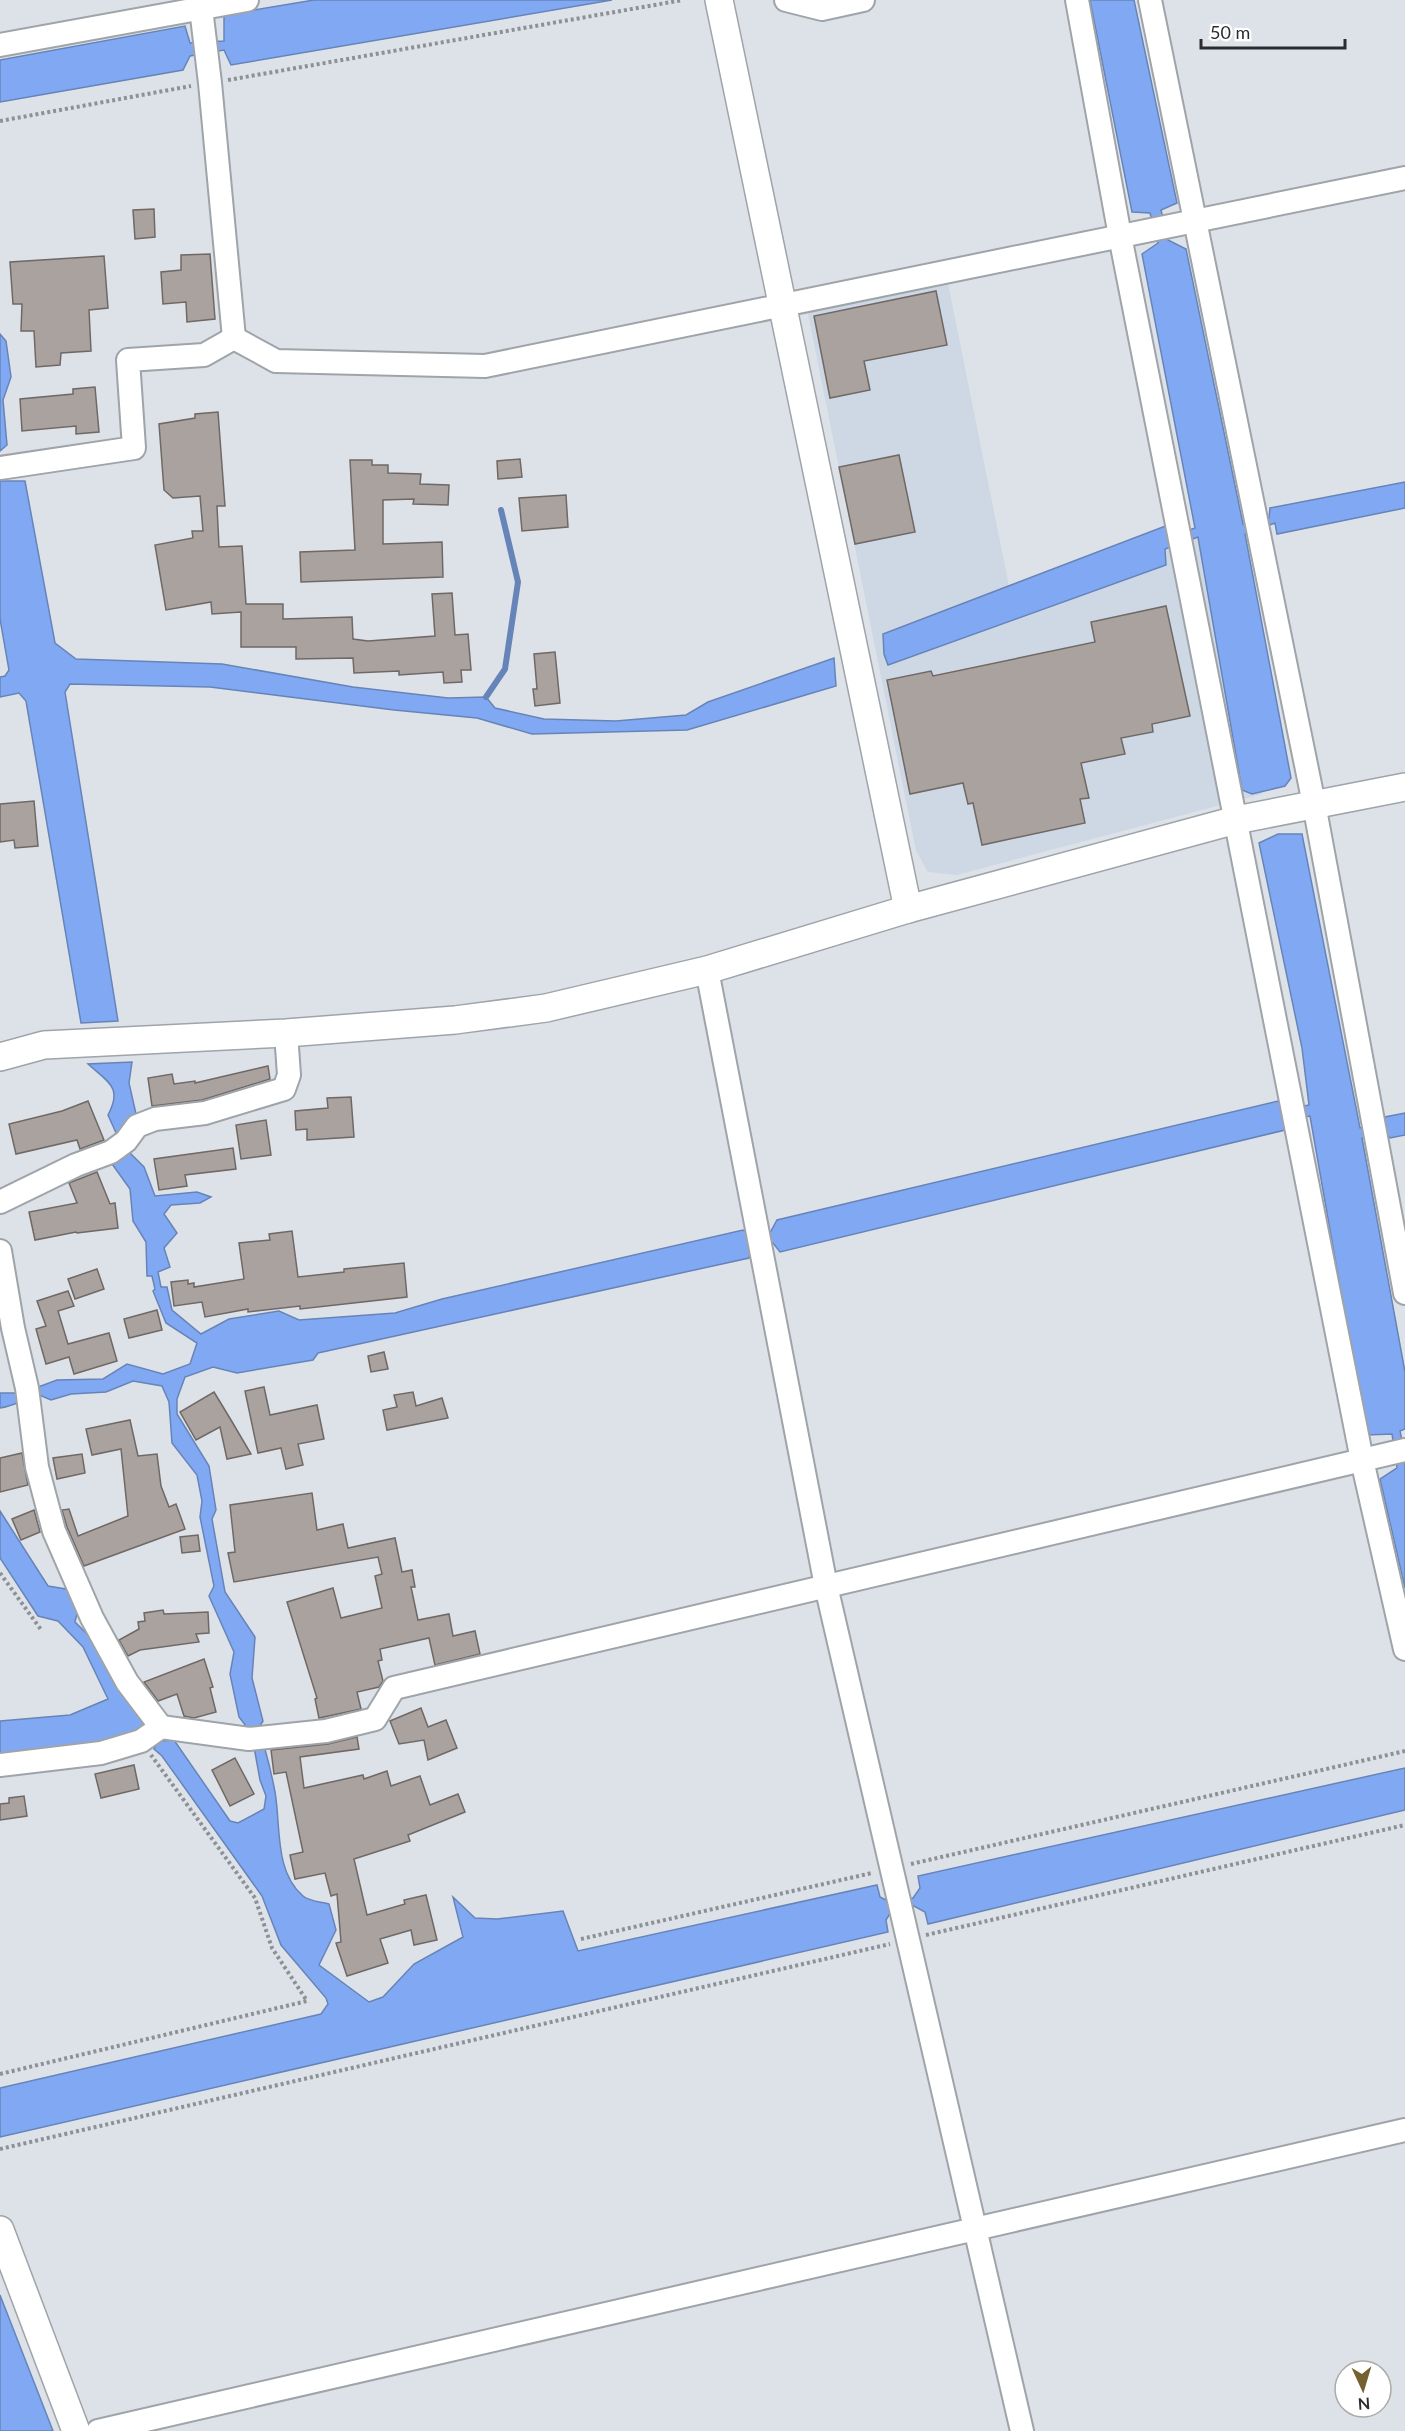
<svg xmlns="http://www.w3.org/2000/svg" width="1405" height="2431" viewBox="0 0 1405 2431" font-family="Lato,sans-serif">
	<rect width="100%" height="100%" fill="#dce2e8"/>
	<polygon fill="#ced8e4" points="947,278 1012,601 1214,527 1262,794 957,875 928,872 916,851 807,309"/>
	<g fill="#81a9f3" stroke="#6784b8" stroke-width="1.5">
		<polygon points="314,0 612,0 231,65 224,50 190,56 183,70 0,102 0,60 185,26 190,43 224,41 224,15"/>
		<polygon points="1090,0 1134,0 1177,203 1161,210 1168,240 1186,249 1243,524 1269,518 1270,508 1405,482 1405,508 1277,534 1275,523 1245,534 1291,778 1285,786 1252,794 1242,790 1198,537 1165,549 1166,565 888,665 884,654 883,634 1168,525 1170,537 1195,528 1142,254 1158,243 1150,213 1132,212"/>
		<polygon points="0,334 6,341 11,377 3,400 7,445 0,451"/>
		<polygon points="0,474 1,481 25,481 55,643 76,659 222,664 353,687 448,698 486,697 495,708 544,719 616,721 686,715 708,702 834,658 836,686 687,730 532,734 477,718 394,710 210,687 70,684 65,692 118,1021 81,1023 26,701 19,693 0,697 0,677 5,676 9,670 0,619"/>
		<path d="M1278 834H1302L1360 1128 1384 1124 1385 1117 1405 1113V1135L1390 1138 1386 1133 1362 1138 1405 1372V1429L1400 1431 1405 1455V1588L1380 1479 1397 1468 1392 1434 1366 1435 1310 1116 1288 1120 1285 1130 780 1252 773 1243 751 1248 749 1258 318 1353 313 1360 237 1373 213 1367 185 1377 177 1399V1414L209 1466 216 1510 212 1519 225 1592 255 1637 252 1678 263 1721 258 1729C266 1749 271 1771 275 1792 281 1826 274 1871 303 1896 308 1901 321 1902 329 1904L336 1930 319 1965 369 2002 383 1997 414 1964 463 1937 453 1897 475 1918 497 1919 563 1911 578 1951 877 1885 880 1897 890 1902 913 1898 920 1888 918 1876 1405 1768V1810L928 1924 925 1912 914 1906 892 1910 886 1920 888 1932 0 2137V2088L321 2014 328 2004 326 1998 281 1945 262 1896 162 1756 154 1749 156 1745 143 1728 95 1745 0 1754V1721L70 1715 108 1699 83 1647 58 1621 38 1616 0 1558V1511L48 1586 66 1589 78 1609 75 1622 97 1644 119 1687 162 1741 174 1740 230 1821 238 1823 264 1809 266 1796 260 1780 254 1747 249 1730 239 1717 230 1674 234 1652 209 1596 214 1586 200 1517 202 1501 197 1475 172 1443 169 1402 162 1386 133 1381 106 1392 71 1394 51 1400 37 1394C24 1400 14 1406 0 1408V1393H22L57 1380 103 1379 127 1364 163 1374 190 1364 197 1343 166 1323 153 1291 155 1289 152 1276H147L146 1242 133 1221 130 1189 110 1161 117 1135 108 1115C123 1087 108 1082 88 1064L132 1062 129 1083 136 1114 125 1136 128 1151 144 1167 155 1196 197 1192 211 1197 200 1203 171 1205 164 1214 177 1233 164 1248 170 1267 158 1272 161 1287H167L172 1310 201 1334 229 1319 279 1311 299 1320 395 1313 442 1299 743 1230 750 1236 771 1231 777 1220 1278 1101 1285 1110 1309 1105 1302 1048 1259 843Z"/>
		<polygon points="0,2295 53,2431 0,2431"/>
	</g>
	<g fill="none" stroke-linecap="round" stroke-linejoin="round">
		<polyline stroke="#6784b8" stroke-width="6" points="486,697 505,669 518,582 501,510"/>
	</g>
	<g fill="#aaa29f" stroke="#6f6865" stroke-width="1.5">
		<polygon points="154,209 155,237 135,239 133,210"/>
		<polygon points="210,254 215,319 187,322 186,302 163,304 161,272 181,270 181,255"/>
		<polygon points="104,256 108,308 89,310 91,351 61,353 60,365 36,367 34,331 21,331 22,304 13,304 10,262"/>
		<polygon points="936,291 947,345 864,361 870,390 830,398 814,316"/>
		<polygon points="95,387 99,432 76,434 76,426 22,431 20,399 73,394 73,389"/>
		<polygon points="218,412 225,506 217,506 219,547 242,546 246,604 283,604 283,619 352,617 353,639 368,641 435,636 432,594 452,593 455,635 468,634 471,670 461,670 462,682 444,683 443,672 399,675 399,671 354,673 353,658 296,659 296,647 241,647 241,612 212,614 211,602 166,610 155,545 193,538 192,531 203,531 200,496 173,498 164,490 159,424 195,418 195,414"/>
		<polygon points="899,455 915,532 855,544 839,467"/>
		<polygon points="520,459 522,477 498,479 497,461"/>
		<polygon points="350,460 372,460 372,465 388,465 388,473 421,474 420,484 449,485 448,505 413,504 414,499 383,500 383,544 442,542 443,577 301,582 300,552 355,550"/>
		<polygon points="566,495 568,527 522,531 519,498"/>
		<polygon points="1166,606 1190,716 1152,724 1153,732 1121,738 1125,754 1081,763 1089,798 1080,799 1085,823 982,845 973,803 968,804 963,783 910,794 887,680 931,671 933,676 1095,642 1091,622"/>
		<polygon points="555,652 560,703 535,706 533,689 537,689 534,654"/>
		<polygon points="34,801 38,846 15,848 14,840 0,842 0,804"/>
		<polygon points="268,1066 270,1079 202,1100 152,1106 148,1078 172,1074 174,1084 195,1081 195,1083"/>
		<polygon points="351,1097 354,1137 307,1140 307,1129 296,1130 295,1111 328,1108 327,1098"/>
		<polygon points="88,1101 104,1140 80,1149 77,1140 16,1154 9,1124 62,1111"/>
		<polygon points="266,1120 271,1155 241,1159 236,1125"/>
		<polygon points="233,1148 236,1169 185,1175 187,1186 159,1190 154,1159"/>
		<polygon points="97,1172 110,1204 115,1203 118,1228 77,1233 76,1232 35,1240 29,1212 77,1203 69,1183"/>
		<polygon points="292,1231 298,1277 344,1272 344,1269 404,1263 407,1297 300,1309 300,1306 248,1312 248,1309 205,1317 202,1302 174,1306 171,1282 188,1280 188,1284 194,1283 194,1287 244,1279 239,1243 270,1240 269,1234"/>
		<polygon points="97,1269 104,1289 75,1299 68,1279"/>
		<polygon points="68,1291 74,1306 58,1311 68,1344 109,1333 117,1361 74,1374 69,1357 46,1364 36,1329 46,1326 37,1301"/>
		<polygon points="157,1310 162,1330 129,1338 124,1319"/>
		<polygon points="384,1352 388,1369 371,1372 368,1356"/>
		<polygon points="264,1387 270,1415 317,1405 324,1439 298,1444 303,1465 286,1469 281,1448 258,1453 245,1391"/>
		<polygon points="214,1392 231,1420 251,1454 227,1459 220,1427 196,1440 180,1412"/>
		<polygon points="413,1392 416,1406 442,1398 448,1418 387,1430 383,1410 397,1407 394,1395"/>
		<polygon points="130,1420 138,1456 157,1454 161,1486 169,1507 176,1504 185,1529 84,1566 67,1527 62,1510 69,1509 78,1536 128,1516 121,1449 92,1455 86,1429"/>
		<polygon points="22,1453 28,1485 0,1492 0,1458"/>
		<polygon points="82,1454 85,1473 57,1479 53,1458"/>
		<polygon points="312,1493 317,1530 343,1524 348,1548 395,1538 402,1572 412,1570 415,1587 411,1587 418,1620 449,1614 453,1636 475,1631 480,1654 435,1665 429,1638 380,1649 382,1660 378,1661 383,1681 379,1687 357,1692 361,1709 319,1718 315,1699 317,1698 287,1602 333,1588 341,1618 382,1608 375,1576 382,1574 378,1557 234,1582 228,1553 235,1552 230,1505"/>
		<polygon points="34,1510 40,1532 21,1540 12,1519"/>
		<polygon points="198,1535 200,1551 182,1553 180,1537"/>
		<polygon points="163,1610 164,1614 208,1612 209,1633 196,1634 199,1642 140,1650 128,1656 119,1640 139,1629 138,1622 145,1621 144,1613"/>
		<polygon points="204,1659 213,1687 210,1688 216,1712 194,1718 184,1716 177,1694 158,1701 144,1682"/>
		<polygon points="421,1708 428,1727 446,1720 457,1748 428,1760 424,1740 399,1744 390,1721"/>
		<polygon points="357,1737 359,1749 300,1757 304,1788 363,1775 364,1779 387,1771 391,1786 420,1776 430,1805 458,1794 465,1812 408,1835 410,1841 354,1859 367,1915 405,1904 404,1900 426,1895 437,1940 414,1945 411,1930 380,1939 388,1963 347,1976 336,1943 341,1942 337,1894 331,1896 325,1873 295,1879 290,1855 303,1852 286,1772 274,1774 271,1750 328,1744"/>
		<polygon points="235,1758 254,1794 230,1806 212,1770"/>
		<polygon points="134,1765 139,1789 101,1798 95,1774"/>
		<polygon points="24,1796 27,1816 0,1820 0,1804 9,1803 9,1798"/>
	</g>
	<g fill="none" stroke-linecap="round" stroke-linejoin="round">
		<defs>
			<g id="minor">
				<polyline points="200,0 210,83 234,338"/>
				<polyline points="786,0 822,9 863,0"/>
				<polyline points="1077,0 1120,236 1362,1460 1405,1649"/>
				<polyline points="1150,0 1314,804 1405,1293"/>
				<polyline points="0,45 247,0"/>
				<polyline points="234,338 276,361 485,366 1405,178"/>
				<polyline points="0,468 134,448 128,360 204,355 234,338"/>
				<polyline points="707,970 826,1586 1022,2431"/>
				<polyline points="0,1202 76,1165 111,1152 126,1141 137,1126 155,1119 205,1113 284,1089 289,1075 286,1033"/>
				<polyline points="0,1251 13,1328 27,1388 37,1467 54,1531 92,1618 127,1682 161,1727"/>
				<polyline points="0,1765 101,1753 141,1741 161,1727 249,1739 326,1731 375,1719 394,1688 1405,1450"/>
				<polyline points="98,2431 1405,2130"/>
			</g>
			<g id="tertiary">
				<polyline points="719,0 908,909"/>
				<polyline points="0,1057 44,1045 286,1033 455,1020 546,1008 707,970 908,909 1236,820 1405,787"/>
				<polyline points="0,2230 76,2431"/>
			</g>
		</defs>
		<use href="#minor" stroke="#9fa4a9" stroke-width="26"/>
		<use href="#tertiary" stroke="#9fa4a9" stroke-width="30"/>
		<g stroke="#8d9196" stroke-width="4" stroke-dasharray="3 3" stroke-linecap="butt">
			<polyline points="228,80 683,0"/>
			<polyline points="0,121 191,86"/>
			<polyline points="0,1573 42,1631"/>
			<polyline points="911,1864 1405,1751"/>
			<polyline points="926,1935 1405,1825"/>
			<polyline points="581,1939 872,1873"/>
			<polyline points="0,2074 307,2001 272,1948 255,1898 151,1755"/>
			<polyline points="0,2149 890,1944"/>
		</g>
		<use href="#minor" stroke="#fff" stroke-width="22"/>
		<use href="#tertiary" stroke="#fff" stroke-width="27"/>
	</g>
	<g transform="translate(1363 2389) rotate(176)"><circle r="28" fill="#ffffff" stroke="#aaabab" stroke-width="1.5"/>
	<path d="M0-4.5L10 22L0 15L-10 22Z" fill="#74612f"/>
	<text y="-9" font-size="16" font-weight="bold" text-anchor="middle" fill="#2a2c2e">N</text>
	</g>
	<path d="M1201 39v9h144v-9" fill="none" stroke="#2a2c2e" stroke-width="3"/>
	<text x="1210" y="39" font-size="18" fill="#2a2c2e" stroke="#ffffff" stroke-width="4.5" paint-order="stroke">50 m</text>
</svg>
